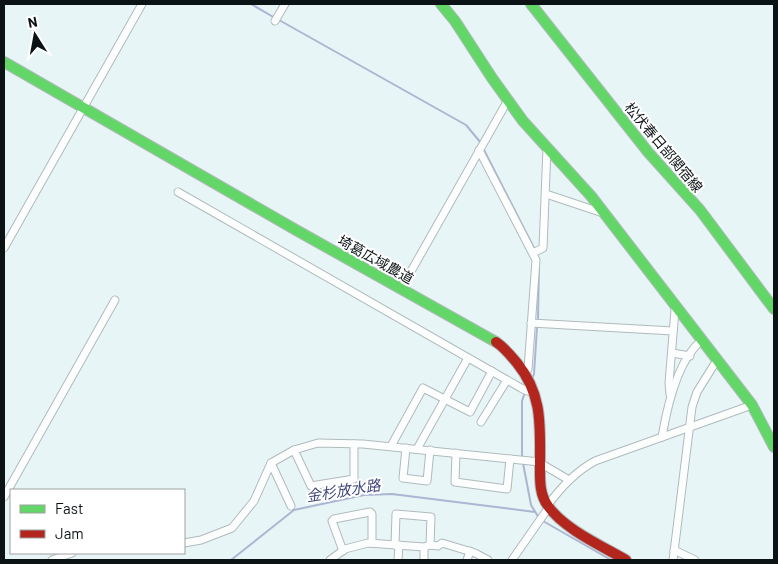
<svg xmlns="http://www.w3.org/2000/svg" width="778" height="564" viewBox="0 0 778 564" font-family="Barlow,'Noto Sans JP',sans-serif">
	<rect width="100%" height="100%" fill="#e8f5f7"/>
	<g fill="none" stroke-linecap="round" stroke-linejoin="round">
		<g stroke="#acb5d1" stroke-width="2">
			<polyline points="251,4 275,18"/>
			<polyline points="279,20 466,125 481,143"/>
			<polyline points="483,148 535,250"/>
			<polyline points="538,322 539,262"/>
			<polyline points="532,379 534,374 537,327"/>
			<polyline points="522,459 522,401 525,392"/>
			<polyline points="523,463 531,505 539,518"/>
			<polyline points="543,521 611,560"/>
			<polyline points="231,560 294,510 364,495 392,494 535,512"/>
		</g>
		<defs>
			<g id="street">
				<polyline points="275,21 285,4"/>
				<polyline points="479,150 536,260 528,369 525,372"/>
				<polyline points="178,192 521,388 527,391 533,388"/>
				<polyline points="546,194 603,213"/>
				<polyline points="4,248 142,4"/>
				<polyline points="533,253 543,248 547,148"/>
				<polyline points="401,289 508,100"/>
				<polyline points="531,323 673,331"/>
				<polyline points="672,353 690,356"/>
				<polyline points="670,394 669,383 675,310 678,308"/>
				<polyline points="481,422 507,380"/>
				<path d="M662 437C667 407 677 360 702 340"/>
				<polyline points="391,446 423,388 470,412 492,371"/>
				<polyline points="406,448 403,478 427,481 430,450"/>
				<polyline points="417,449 468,358"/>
				<polyline points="294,450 311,486 354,479 354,444"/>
				<polyline points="456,453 455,482 507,489 510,459"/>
				<polyline points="271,463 291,506"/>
				<polyline points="540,463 569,480"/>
				<polyline points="4,497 115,300"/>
				<path d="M548 505C561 487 575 472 595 461L752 405"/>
				<polyline points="184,543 201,540 232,528 254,501 271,463 294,450 318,443 363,444 540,462"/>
				<polyline points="395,545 396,514 431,517 430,545"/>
				<polyline points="674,550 695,560"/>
				<polyline points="343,551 332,521 334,519 370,512 372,514 372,543"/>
				<polyline points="52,560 72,553"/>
				<polyline points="330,560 345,549 368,543 424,547 430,545 438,546 442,543 475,553 488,560"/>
				<polyline points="398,560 399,545"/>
				<polyline points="424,560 424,547"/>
				<polyline points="467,560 470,551"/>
				<polyline points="512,560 549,507"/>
				<polyline points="673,560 692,407 697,392 717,360"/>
			</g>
			<g id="fast">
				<polyline points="441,4 455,21 492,78 523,121 591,196 752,405 774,447"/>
				<polyline points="531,4 648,152 700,210 774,309"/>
				<polyline points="4,62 296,230 496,342"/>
			</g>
			<path id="jam" d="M496 342C504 347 511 356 517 363 543 395 540 426 540 465 540 479 539 494 548 506 564 529 602 546 626 560"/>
		</defs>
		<use href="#street" stroke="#b0babc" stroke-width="9"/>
		<use href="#fast" stroke="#b0babc" stroke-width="12"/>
		<use href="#jam" stroke="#b0babc" stroke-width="12"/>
		<use href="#street" stroke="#fcfefe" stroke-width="7"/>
		<use href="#fast" stroke="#63d668" stroke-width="10"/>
		<use href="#jam" stroke="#b3261e" stroke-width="10"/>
	</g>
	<g text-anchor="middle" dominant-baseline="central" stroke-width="4" stroke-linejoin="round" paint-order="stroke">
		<g font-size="14" fill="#0c1315" stroke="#fff">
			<text transform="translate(664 147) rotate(50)">松伏春日部関宿線</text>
			<text transform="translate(376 259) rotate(29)">埼葛広域農道</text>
		</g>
		<g font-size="15" font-style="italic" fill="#41477c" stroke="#fff">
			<text transform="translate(343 490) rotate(-9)">金杉放水路</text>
		</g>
	</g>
	<rect width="778" height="564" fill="none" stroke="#0c1315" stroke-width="10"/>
	<rect x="10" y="489" width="175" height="65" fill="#ffffff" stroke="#9ea1a1"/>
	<rect x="20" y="505" width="25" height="8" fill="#63d668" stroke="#9ea1a1"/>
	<text x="55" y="514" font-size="15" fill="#0c1315">Fast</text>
	<rect x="20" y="530" width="25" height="8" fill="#b3261e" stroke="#9ea1a1"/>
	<text x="55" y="539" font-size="15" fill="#0c1315">Jam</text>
	<g transform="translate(35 35) rotate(349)" stroke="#ffffff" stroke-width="4" paint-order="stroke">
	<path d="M0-4L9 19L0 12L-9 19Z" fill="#0c1315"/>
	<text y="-8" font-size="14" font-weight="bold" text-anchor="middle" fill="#0c1315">N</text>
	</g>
</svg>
